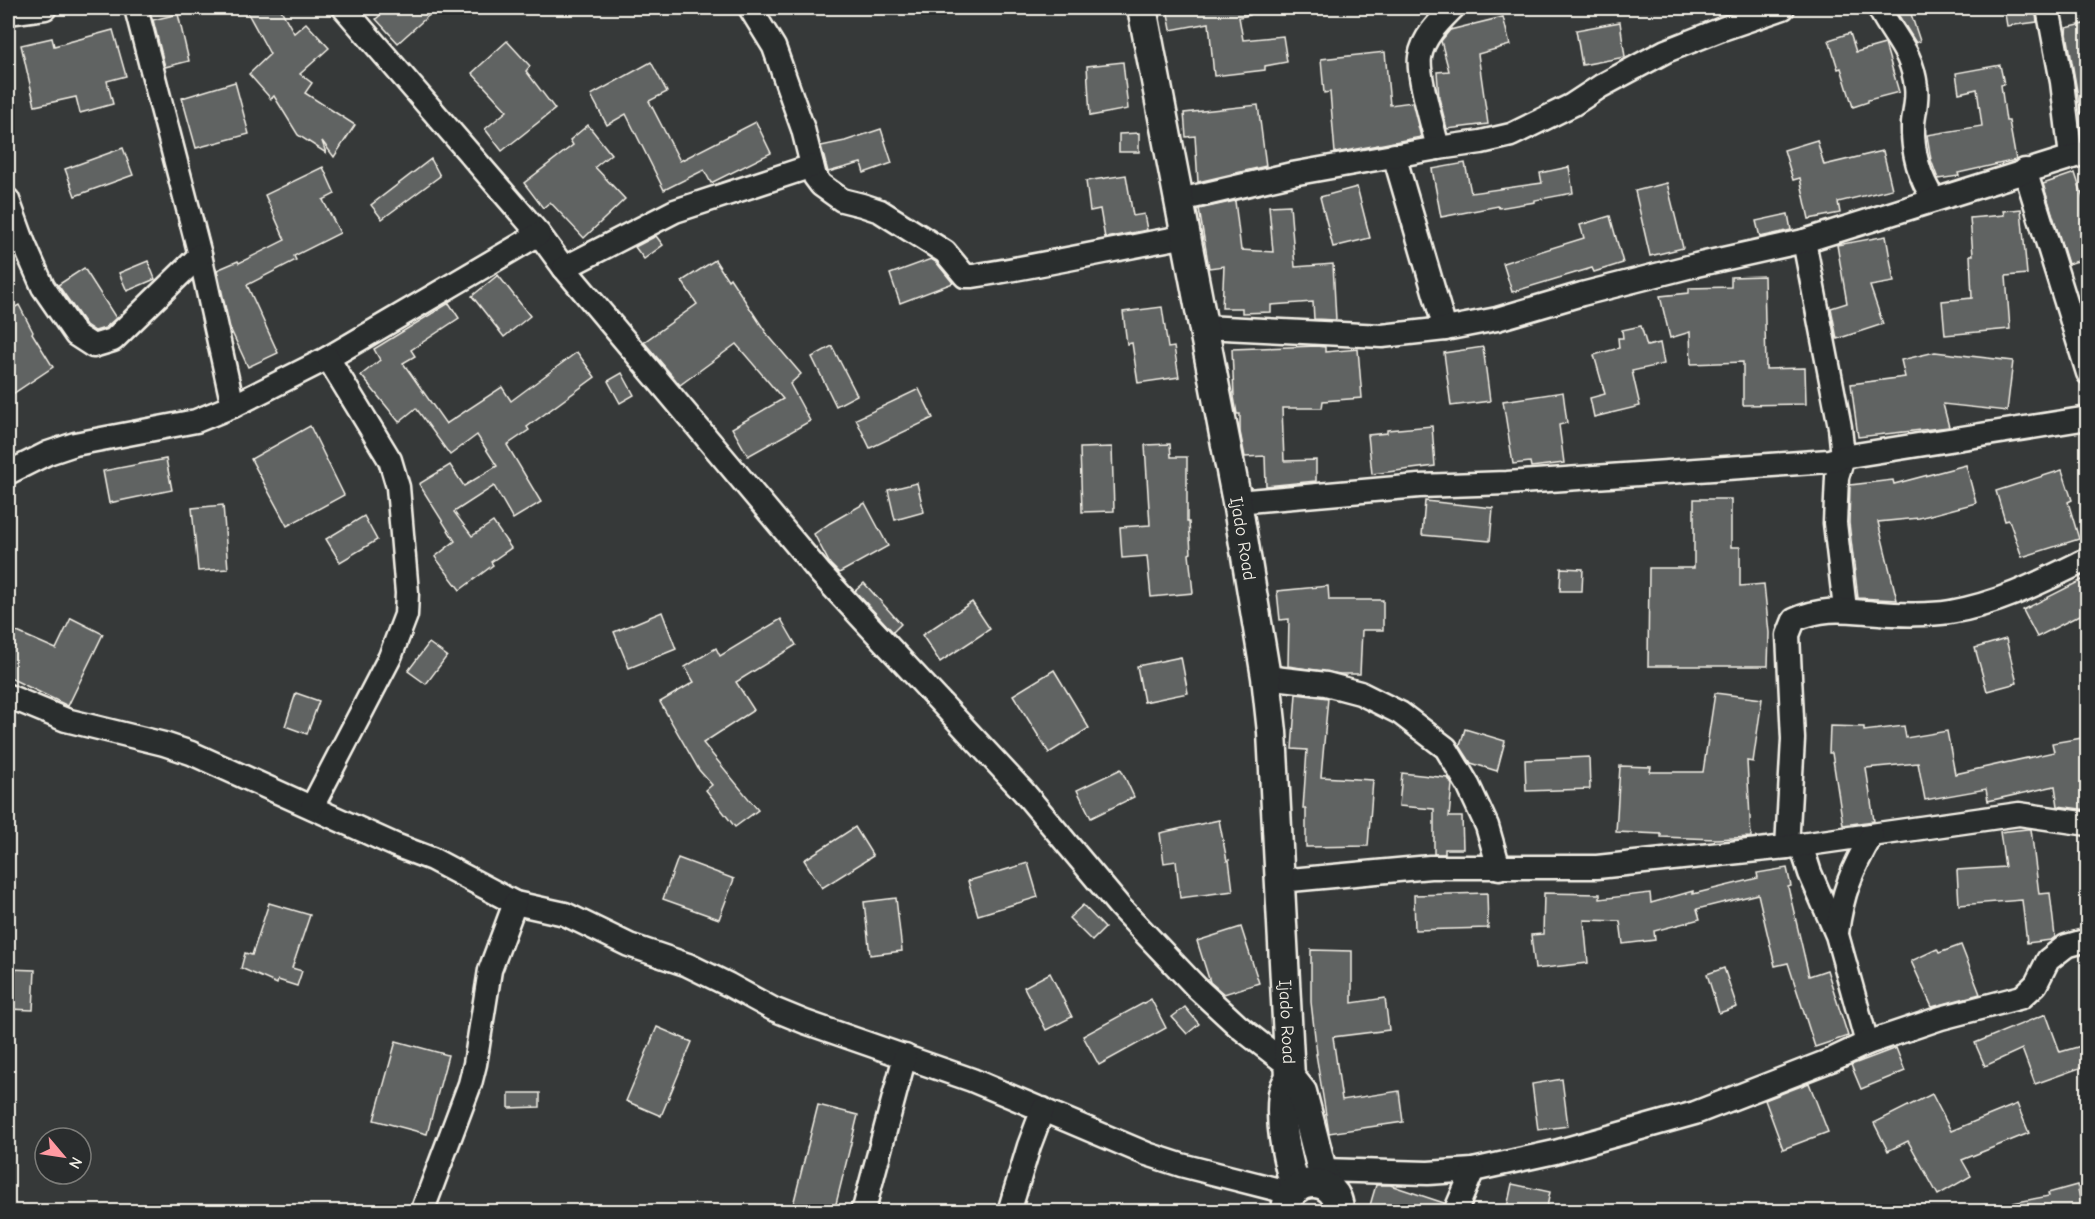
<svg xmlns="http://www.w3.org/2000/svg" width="2095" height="1219" viewBox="0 0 2095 1219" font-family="'Comic Neue',sans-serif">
	<rect width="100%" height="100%" fill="#363939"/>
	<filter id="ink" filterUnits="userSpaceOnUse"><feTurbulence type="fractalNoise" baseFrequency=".0167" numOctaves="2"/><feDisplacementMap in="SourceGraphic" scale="12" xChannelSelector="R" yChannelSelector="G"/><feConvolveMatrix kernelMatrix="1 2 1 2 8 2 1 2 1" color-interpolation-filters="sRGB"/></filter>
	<g filter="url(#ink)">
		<g fill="#616362" stroke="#f4f1e8" stroke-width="1.5">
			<polygon points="245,8 280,8 294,33 306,23 329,48 300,74 312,83 305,93 355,125 334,157 322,141 326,153 298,135 274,96 271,99 249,74 270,54"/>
			<polygon points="388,8 437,8 398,43 376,19"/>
			<polygon points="1167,8 1250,8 1250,15 1239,17 1243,40 1283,36 1287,62 1265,66 1265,70 1214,76 1209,23 1171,30"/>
			<polygon points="1894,8 1909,8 1920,41 1916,43"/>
			<polygon points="2004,8 2035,8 2037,22 2007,26"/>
			<polygon points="178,14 189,61 165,67 153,20"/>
			<polygon points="1503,17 1510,45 1478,54 1488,124 1447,129 1439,98 1437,72 1449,71 1441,41 1450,30"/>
			<polygon points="1620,22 1625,57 1582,65 1576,30"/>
			<polygon points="2088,23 2088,113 2081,114 2066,28"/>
			<polygon points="113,30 126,76 107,81 113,104 80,113 76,97 35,106 21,45 52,38 54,46"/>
			<polygon points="1850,33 1856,52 1885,44 1899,92 1868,100 1868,102 1853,107 1841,68 1838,69 1829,40"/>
			<polygon points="507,41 530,66 526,71 555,109 502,151 485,129 507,111 472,73"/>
			<polygon points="1385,52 1390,105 1412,102 1421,137 1335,153 1330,92 1324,93 1321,59"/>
			<polygon points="651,62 667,92 649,101 680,161 756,122 771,153 711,183 704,170 664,190 626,114 607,125 591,95"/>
			<polygon points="1123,62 1128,109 1090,116 1087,66"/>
			<polygon points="2000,65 2004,84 2001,85 2006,121 2009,121 2016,160 1958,173 1959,176 1938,179 1931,160 1927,135 1982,126 1977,89 1959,93 1956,73"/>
			<polygon points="235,82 249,134 196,148 182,98"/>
			<polygon points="1258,105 1266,166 1198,182 1195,136 1186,137 1184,113"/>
			<polygon points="588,125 611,154 595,167 625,199 584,238 550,202 543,208 524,183 573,145 570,140"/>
			<polygon points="881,129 892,163 864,173 861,163 828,172 821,146 845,141"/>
			<polygon points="1139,133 1139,152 1119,152 1119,134"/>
			<polygon points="1817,140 1824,165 1883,151 1892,189 1838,202 1840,213 1809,219 1800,178 1793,180 1784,150"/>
			<polygon points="123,148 133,175 75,196 65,169"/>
			<polygon points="431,159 440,176 382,219 371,205"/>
			<polygon points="1465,163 1471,193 1542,183 1540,173 1569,167 1573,193 1535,200 1535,202 1499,208 1498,206 1441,217 1432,169"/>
			<polygon points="323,167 335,194 323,200 340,233 294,256 296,260 247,285 278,353 248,367 230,328 217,270 238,261 239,263 285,240 265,195"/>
			<polygon points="2075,173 2088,213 2088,258 2068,264 2043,184"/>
			<polygon points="1126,175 1133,216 1144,214 1147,230 1105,238 1100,209 1090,211 1086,181"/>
			<polygon points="1667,183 1683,248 1650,256 1635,191"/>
			<polygon points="1357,187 1370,238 1333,247 1320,197"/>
			<polygon points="1235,201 1241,250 1273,252 1269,206 1290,205 1295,267 1333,264 1336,320 1314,319 1313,302 1271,305 1271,312 1242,313 1242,308 1222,308 1224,266 1209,268 1199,209"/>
			<polygon points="2021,209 2027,274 2006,276 2010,329 1945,335 1942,301 1972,298 1970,255 1973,255 1970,218 2004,215 2003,211"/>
			<polygon points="1788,214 1791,230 1760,237 1756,221"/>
			<polygon points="1610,216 1623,263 1594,272 1592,268 1512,292 1503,263 1584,238 1580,225"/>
			<polygon points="656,236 663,245 644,259 635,247"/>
			<polygon points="1886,236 1894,282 1870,286 1883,324 1837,339 1831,308 1847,303 1837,245"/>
			<polygon points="931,259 936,262 953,283 900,303 890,274"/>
			<polygon points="715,260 728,280 730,278 767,334 801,374 790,384 810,421 748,456 732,428 783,399 736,344 680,385 644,342 697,304 682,281"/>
			<polygon points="148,261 155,279 127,291 119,273"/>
			<polygon points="84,268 116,318 105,328 95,331 86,325 58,285"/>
			<polygon points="498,275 530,316 504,337 472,296"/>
			<polygon points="1764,276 1766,369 1805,368 1806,404 1743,405 1743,362 1691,364 1690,332 1670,338 1660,296 1689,293 1689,288 1731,287 1731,277"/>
			<polygon points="449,303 459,318 411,350 415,356 403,363 446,424 502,387 511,401 577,352 595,377 527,427 529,430 507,445 541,502 513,519 494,486 454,512 472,536 493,522 511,548 491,562 493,565 460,590 435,557 455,541 419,484 450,465 464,486 497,466 477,435 450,455 416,408 399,422 361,375 380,360 374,349"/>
			<polygon points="19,305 33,332 32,333 53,367 8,397 8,311"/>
			<polygon points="1162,307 1168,348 1174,347 1179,377 1138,383 1132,343 1127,344 1123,312"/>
			<polygon points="1641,326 1647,346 1660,343 1664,364 1632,371 1640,406 1594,417 1590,398 1605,394 1594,355 1619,348 1618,338 1623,338 1622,330"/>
			<polygon points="832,346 857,395 836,406 812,357"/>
			<polygon points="1316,346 1325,347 1325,352 1358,349 1362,398 1323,401 1322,408 1282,408 1284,461 1316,460 1316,481 1266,486 1265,456 1245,457 1240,432 1240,414 1237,414 1234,397 1232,349"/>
			<polygon points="1483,347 1490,401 1451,406 1444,353"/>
			<polygon points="1935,352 2013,361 2007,411 1943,404 1949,427 1858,437 1851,384 1905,377 1901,360"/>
			<polygon points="622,373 634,395 620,403 608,381"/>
			<polygon points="919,389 933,418 870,448 856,419"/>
			<polygon points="1563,392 1567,423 1559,425 1564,463 1531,467 1530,462 1513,464 1503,401"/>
			<polygon points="310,426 344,495 287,526 251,459"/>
			<polygon points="1432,426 1435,466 1372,474 1368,435 1387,433 1387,430"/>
			<polygon points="1170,444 1171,457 1187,457 1187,522 1189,522 1191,553 1189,554 1193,593 1151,597 1147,556 1122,558 1120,527 1150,525 1145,445"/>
			<polygon points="1112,447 1114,511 1082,512 1080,448"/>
			<polygon points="166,459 172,490 109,503 103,471"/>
			<polygon points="1966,465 1976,503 1919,518 1878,522 1897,600 1858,598 1849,523 1850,485 1893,480 1894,484"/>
			<polygon points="2062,470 2072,500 2068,502 2079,539 2022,557 2009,520 2005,521 1996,491"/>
			<polygon points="917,483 924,512 895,520 888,490"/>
			<polygon points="1694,499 1731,499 1731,547 1740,547 1740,586 1764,584 1769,633 1768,666 1648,666 1649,568 1694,568"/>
			<polygon points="1425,501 1493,508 1490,541 1422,535"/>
			<polygon points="865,503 888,546 839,573 830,564 814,534 830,523"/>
			<polygon points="223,505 228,569 198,571 192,508"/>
			<polygon points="364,516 377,540 340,562 326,539"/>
			<polygon points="1561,568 1583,569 1582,591 1560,591"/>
			<polygon points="2088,577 2088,611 2037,637 2023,610"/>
			<polygon points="864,583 901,624 893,632 855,591"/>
			<polygon points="1328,586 1329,600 1383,600 1383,630 1362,630 1360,674 1340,674 1288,666 1289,619 1280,620 1277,591"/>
			<polygon points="972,602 990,629 940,662 922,635"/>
			<polygon points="662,612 676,649 629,668 614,632"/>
			<polygon points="71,618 103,634 68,706 8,677 8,628 56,649"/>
			<polygon points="781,619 796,645 736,682 754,710 703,743 758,810 735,827 706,790 712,785 699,770 660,702 694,682 685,667 716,648 720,656"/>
			<polygon points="2006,639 2017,683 1987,691 1975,648"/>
			<polygon points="429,643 447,656 426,684 408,671"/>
			<polygon points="1181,657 1188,693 1144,702 1137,666"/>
			<polygon points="1054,670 1089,728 1049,753 1013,695"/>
			<polygon points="296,693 319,701 307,734 285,726"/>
			<polygon points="1715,693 1762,699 1753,762 1747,761 1751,837 1716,839 1661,837 1661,834 1616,832 1620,766 1651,767 1650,772 1703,772"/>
			<polygon points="1296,694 1328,698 1321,777 1373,780 1368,846 1306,847 1306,809 1303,809 1307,750 1292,749"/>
			<polygon points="1830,726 1864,727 1864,731 1904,726 1906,738 1947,731 1955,774 2054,752 2052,743 2088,737 2088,810 2058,806 2055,786 1988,801 1986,789 1925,800 1918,763 1866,768 1874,821 1843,825 1832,753 1829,753"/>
			<polygon points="1465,729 1505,741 1497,771 1471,763 1460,746"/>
			<polygon points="1589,757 1590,789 1526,791 1525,760"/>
			<polygon points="1121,769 1134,797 1091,818 1077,790"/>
			<polygon points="1402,773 1448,778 1452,785 1449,817 1462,817 1463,849 1445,849 1445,854 1434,854 1434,809 1399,806"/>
			<polygon points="1219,820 1227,861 1229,860 1233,891 1180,898 1176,861 1164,863 1160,833"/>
			<polygon points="855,827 873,856 822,888 804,860"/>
			<polygon points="2027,829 2031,829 2039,894 2050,893 2055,937 2051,940 2027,943 2022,900 1959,905 1957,870 2005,867 2000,832"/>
			<polygon points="678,858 734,879 719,919 663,899"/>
			<polygon points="1028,863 1038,897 978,915 968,881"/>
			<polygon points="1787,868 1791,886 1788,887 1809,976 1827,970 1848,1036 1815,1047 1788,963 1775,966 1758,894 1697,909 1700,919 1654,931 1655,940 1623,944 1620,921 1584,920 1588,963 1535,969 1531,935 1543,934 1544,893 1600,894 1600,899 1650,893 1651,903 1693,891 1693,894 1758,878 1757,873"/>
			<polygon points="1487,893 1488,928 1415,930 1414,895"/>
			<polygon points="896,898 902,951 870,955 864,902"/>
			<polygon points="269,903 310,915 292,968 302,971 297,986 278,980 277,984 241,968 245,953 252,955"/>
			<polygon points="1083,905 1105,928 1092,941 1069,918"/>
			<polygon points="1241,927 1259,983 1224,994 1210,982 1197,941"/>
			<polygon points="1961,945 1980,994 1932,1007 1911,961 1937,949 1939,953"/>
			<polygon points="1311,950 1352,951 1352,1003 1385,998 1389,1030 1333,1037 1342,1100 1399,1091 1403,1122 1329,1133 1316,1054 1317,1054 1311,1002"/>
			<polygon points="1724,968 1737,1007 1719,1013 1707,974"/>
			<polygon points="8,969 35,970 33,1010 8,1009"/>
			<polygon points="1050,973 1072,1017 1046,1030 1024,987"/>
			<polygon points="1151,999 1166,1028 1099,1065 1083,1036"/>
			<polygon points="1185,1007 1199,1024 1187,1034 1172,1017"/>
			<polygon points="2046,1014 2060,1052 2088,1044 2088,1065 2035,1084 2022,1049 1985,1066 1975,1043"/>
			<polygon points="657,1027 692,1042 661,1116 626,1101"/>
			<polygon points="396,1041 448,1055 427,1134 374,1120"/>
			<polygon points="1896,1048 1905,1071 1861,1089 1851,1065"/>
			<polygon points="1562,1079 1568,1126 1538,1130 1532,1084"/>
			<polygon points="1809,1083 1828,1132 1783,1149 1765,1100"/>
			<polygon points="509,1093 540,1093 540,1107 509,1108"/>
			<polygon points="1932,1094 1951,1131 2017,1104 2029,1133 1962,1160 1971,1176 1938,1195 1908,1141 1888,1151 1874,1123"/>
			<polygon points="818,1105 858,1115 834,1212 801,1212 792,1209"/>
			<polygon points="1512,1184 1550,1192 1546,1212 1506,1212"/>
			<polygon points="1376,1185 1390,1185 1444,1203 1442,1212 1368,1212"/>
			<polygon points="2077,1185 2083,1212 2007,1212 2007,1204 2049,1196 2048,1193"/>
		</g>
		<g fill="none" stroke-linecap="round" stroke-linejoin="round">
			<defs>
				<g id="minor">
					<polyline points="136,8 200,255 233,406"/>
					<polyline points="344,8 539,234 564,268 821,574 1023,791 1120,907 1197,988 1238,1026 1288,1065"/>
					<path d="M750 8 774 47 803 129 815 177 821 185 842 200 862 205 880 211 945 252 965 276H973C1044 265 1115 249 1187 236"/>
					<path d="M1879 8C1894 38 1912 51 1916 87 1918 99 1914 112 1913 124 1912 152 1919 177 1934 200"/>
					<polyline points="2048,8 2062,82 2071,157"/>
					<polyline points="8,13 45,8"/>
					<path d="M1438 148C1433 126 1417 76 1420 57 1423 37 1440 21 1453 8"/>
					<polyline points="1394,155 1445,329"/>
					<polyline points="2025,170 2088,373"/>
					<polyline points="8,200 24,244 43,287 76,335 93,346 113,340 200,255"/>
					<polyline points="1180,200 1292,174 1438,148 1481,142 1511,135 1572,105 1601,86 1666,51 1722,29 1783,8"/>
					<polyline points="1804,241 1840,427 1843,457 1837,477 1835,523 1845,609"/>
					<polyline points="564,268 675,211 812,166"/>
					<polyline points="1204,327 1382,336 1445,329 1497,319 1582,294 1696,265 1804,241 2088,152"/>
					<polyline points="8,473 48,453 75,444 196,421 233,406 328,358 539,234"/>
					<polyline points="1237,502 1419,486 1507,483 1829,461 1843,457 2088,418"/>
					<polyline points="1266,677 1326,684 1360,693 1400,713 1446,748 1468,785 1487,826 1499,868"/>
					<polyline points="8,696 66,720 164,744 191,753 395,845 432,859 515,903 565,914 629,945 688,965 729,985 773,1009 805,1022 972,1080 1147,1154 1181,1165 1291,1193"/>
					<polyline points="312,807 390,657 406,615 407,593 398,487 390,460 328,358"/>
					<polyline points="1801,845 1810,873 1837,935 1867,1043"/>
					<path d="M1787 847 1793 739 1788 635 1794 620C1825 606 1847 611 1880 613 1899 615 1931 615 1950 612 1999 604 2043 581 2088 559"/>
					<polyline points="1280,881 1430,867 1597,867 1787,847 2019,814 2088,824"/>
					<path d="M1837 933C1842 893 1852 869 1872 835"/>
					<polyline points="1322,1170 1428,1173 1473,1170 1555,1152 1695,1113 1831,1060 1867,1043 1941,1018 2022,997 2036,984 2048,960 2066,946 2088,940"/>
					<polyline points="422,1212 470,1084 475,1064 490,970 515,903"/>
					<polyline points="861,1212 864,1209 905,1056"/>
					<polyline points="1009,1212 1029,1146 1043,1109"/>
					<polyline points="1455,1212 1473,1170"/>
				</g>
				<g id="tertiary">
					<path id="s1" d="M1142 8 1237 502 1266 677 1272 732 1290 1077C1287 1082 1284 1089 1283 1094 1279 1125 1287 1160 1296 1189"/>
					<polyline points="1290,1077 1302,1092 1326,1186"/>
					<path d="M1286 1212C1287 1173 1340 1174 1339 1212"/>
				</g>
			</defs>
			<use href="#minor" stroke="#f4f1e8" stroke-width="27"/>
			<use href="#tertiary" stroke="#f4f1e8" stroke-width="33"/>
			<use href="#minor" stroke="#2a2d2e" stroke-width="22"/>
			<use href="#tertiary" stroke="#2a2d2e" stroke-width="28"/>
		</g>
	</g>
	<g text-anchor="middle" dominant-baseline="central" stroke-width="4.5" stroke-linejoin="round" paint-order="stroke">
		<g font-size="18" fill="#f4f1e8" stroke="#2a2d2e">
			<text stroke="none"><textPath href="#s1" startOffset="540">Ijado Road</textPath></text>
			<text stroke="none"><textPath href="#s1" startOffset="1026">Ijado Road</textPath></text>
		</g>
	</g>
	<rect width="2095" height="1219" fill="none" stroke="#2a2d2e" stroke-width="30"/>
	<rect x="15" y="15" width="2065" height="1189" fill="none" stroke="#f4f1e8" stroke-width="2" filter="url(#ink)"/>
	<g transform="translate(63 1156) rotate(119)"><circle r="28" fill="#2a2d2e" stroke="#7b7b78" stroke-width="1.5"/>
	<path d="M0-4.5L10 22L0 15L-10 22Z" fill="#ff9aa2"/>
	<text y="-9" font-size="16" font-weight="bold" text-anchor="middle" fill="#f4f1e8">N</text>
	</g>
</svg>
